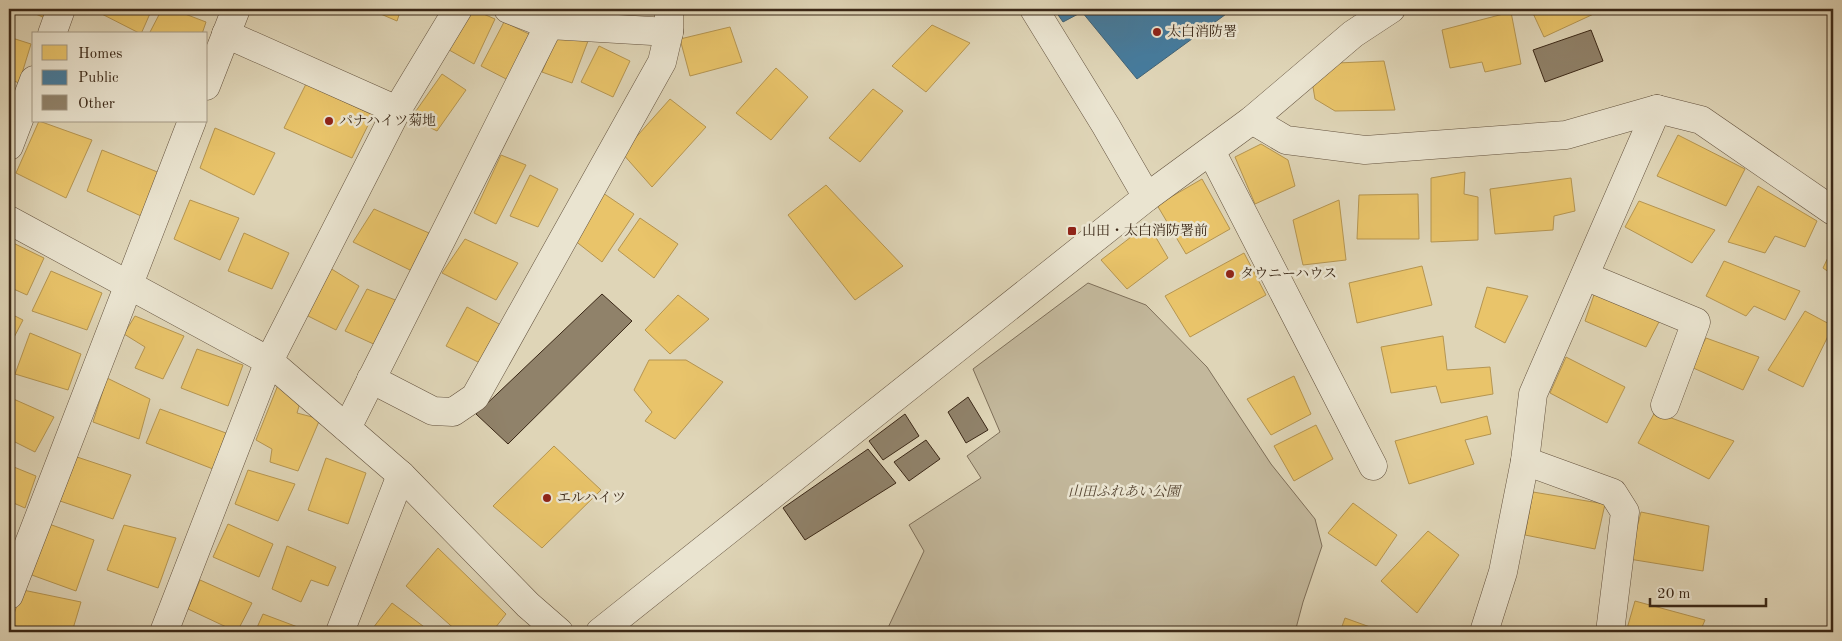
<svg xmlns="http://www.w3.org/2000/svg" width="1842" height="641" viewBox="0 0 1842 641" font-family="'Old Standard TT','Noto Serif JP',serif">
	<rect width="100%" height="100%" fill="#dfd5b7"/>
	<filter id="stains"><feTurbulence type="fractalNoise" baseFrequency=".004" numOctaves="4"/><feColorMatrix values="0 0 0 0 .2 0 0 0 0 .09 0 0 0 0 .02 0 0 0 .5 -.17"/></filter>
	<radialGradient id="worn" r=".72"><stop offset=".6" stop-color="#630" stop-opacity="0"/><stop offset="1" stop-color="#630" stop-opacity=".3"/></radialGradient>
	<polygon fill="#c3b89c" stroke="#7f705a" points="1088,283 1146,305 1207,367 1271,464 1315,519 1322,546 1303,602 1295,632 886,632 924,551 909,525 981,478 967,456 1000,432 973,369"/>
	<g fill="#e9c46a" stroke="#b59551">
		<polygon points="24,9 48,9 45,18"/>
		<polygon points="92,9 152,9 141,34"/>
		<polygon points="162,9 172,9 206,22 202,34 149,34"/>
		<polygon points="369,9 401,9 397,21"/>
		<polygon points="472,9 495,19 474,64 442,46"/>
		<polygon points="1531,9 1597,9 1598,12 1544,37"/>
		<polygon points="1511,12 1521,64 1485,72 1482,62 1450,68 1442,30"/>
		<polygon points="504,22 531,35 510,81 481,66"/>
		<polygon points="932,25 970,43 926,92 892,66"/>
		<polygon points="730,27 742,62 690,76 680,39"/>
		<polygon points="9,37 31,44 19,83 9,79"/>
		<polygon points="557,37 588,41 572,83 542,72"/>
		<polygon points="599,46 630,61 613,97 581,82"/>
		<polygon points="1384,61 1395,110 1335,111 1315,99 1312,81 1337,63"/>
		<polygon points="776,68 808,97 771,140 736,113"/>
		<polygon points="442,74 466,90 437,131 411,118"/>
		<polygon points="306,84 373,115 352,158 284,128"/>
		<polygon points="873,89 903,111 860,162 829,138"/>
		<polygon points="670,99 706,127 652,187 622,153"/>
		<polygon points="39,121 92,140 66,198 16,173"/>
		<polygon points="215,128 275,153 254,195 200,168"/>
		<polygon points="1678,135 1745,169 1726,206 1657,176"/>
		<polygon points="1261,144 1288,160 1295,186 1255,204 1235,157"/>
		<polygon points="102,150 160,173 141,216 87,191"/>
		<polygon points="501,155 526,165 496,224 474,213"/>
		<polygon points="1465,172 1464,194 1478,197 1478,240 1431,242 1431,178"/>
		<polygon points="530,175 558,189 538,227 510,216"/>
		<polygon points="1571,178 1575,211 1554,216 1553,230 1495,234 1490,189"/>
		<polygon points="1202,179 1230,229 1186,254 1157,205"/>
		<polygon points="826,185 903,266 855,300 788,215"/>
		<polygon points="1758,186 1817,221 1805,247 1775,236 1765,253 1728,242"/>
		<polygon points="603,193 634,214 602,262 574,240"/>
		<polygon points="1418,194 1419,239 1357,239 1359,195"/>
		<polygon points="190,200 239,218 220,260 174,239"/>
		<polygon points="1339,200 1346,260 1303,265 1293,220"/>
		<polygon points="1639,201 1715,230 1692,263 1625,227"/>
		<polygon points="374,209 429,233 412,271 353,242"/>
		<polygon points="640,218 678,244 654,278 618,250"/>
		<polygon points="1148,224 1168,258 1127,289 1101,260"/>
		<polygon points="244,233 289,253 272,289 228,271"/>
		<polygon points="465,239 518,263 496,300 442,273"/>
		<polygon points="9,241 44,258 27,295 9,287"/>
		<polygon points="1833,247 1833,275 1823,268"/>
		<polygon points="1244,253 1266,295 1190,337 1165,296"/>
		<polygon points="1724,261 1800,291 1785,320 1754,306 1746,316 1706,296"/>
		<polygon points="1422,266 1432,305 1357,323 1349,283"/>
		<polygon points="330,268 359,286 336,330 304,314"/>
		<polygon points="51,271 102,293 87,330 32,311"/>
		<polygon points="1487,287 1528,296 1505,343 1475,327"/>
		<polygon points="367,289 398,301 378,346 345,331"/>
		<polygon points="1595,292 1660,320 1646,347 1585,321"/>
		<polygon points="678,295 709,319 670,354 645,330"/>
		<polygon points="467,307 501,325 480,363 446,346"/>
		<polygon points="1805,311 1833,326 1803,387 1768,370"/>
		<polygon points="9,313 23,320 9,347"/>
		<polygon points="135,316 184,336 163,379 135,368 145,347 124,334"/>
		<polygon points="30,333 81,354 68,390 15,374"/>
		<polygon points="1443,336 1447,370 1490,367 1493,394 1441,403 1436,386 1391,393 1381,347"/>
		<polygon points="1706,338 1759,357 1743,390 1691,367"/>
		<polygon points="197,349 243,365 228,406 181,388"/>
		<polygon points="1566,357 1625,387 1607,423 1550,393"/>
		<polygon points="649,360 686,360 723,382 675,439 645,421 652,412 634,390"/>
		<polygon points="1294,376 1311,414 1271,435 1247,399"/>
		<polygon points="107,378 150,399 139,439 93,422"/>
		<polygon points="278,385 301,399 297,413 320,419 298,471 270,462 272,449 256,440"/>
		<polygon points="9,397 54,417 35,452 9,439"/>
		<polygon points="160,409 226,433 213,469 146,443"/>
		<polygon points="1655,412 1734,441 1709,479 1638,443"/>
		<polygon points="1487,416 1491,434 1465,440 1474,464 1409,484 1395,441"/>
		<polygon points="1316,425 1333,459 1294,481 1274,446"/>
		<polygon points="554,446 601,490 542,548 493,506"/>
		<polygon points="77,457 131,475 113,519 60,501"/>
		<polygon points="326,458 366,473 348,524 308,510"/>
		<polygon points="9,465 36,476 25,508 9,501"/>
		<polygon points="248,470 295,484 278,521 235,504"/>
		<polygon points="1533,492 1605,504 1595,549 1525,535"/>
		<polygon points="1353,503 1397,535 1376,566 1328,533"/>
		<polygon points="1641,512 1709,526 1703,571 1629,559"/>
		<polygon points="49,524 94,540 76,591 29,574"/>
		<polygon points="228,524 273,544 259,577 213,557"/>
		<polygon points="124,525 176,538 158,588 107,570"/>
		<polygon points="1428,531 1459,555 1417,613 1381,581"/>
		<polygon points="287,546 336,567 328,586 311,580 301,602 272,589"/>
		<polygon points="438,548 506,614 492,632 458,632 406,586"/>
		<polygon points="200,580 252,603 237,632 188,609"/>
		<polygon points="23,590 81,602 72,632 34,632 10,624"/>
		<polygon points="1635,601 1705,620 1700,632 1626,632"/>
		<polygon points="392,603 431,632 370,632"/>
		<polygon points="263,614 311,632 255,632"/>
		<polygon points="1345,618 1384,632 1340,632"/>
	</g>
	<polygon fill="#457b9d" stroke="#426275" points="1054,9 1233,9 1137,79 1082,12 1063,22"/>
	<g fill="#90826a" stroke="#3b2817">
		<polygon points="1591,30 1603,61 1545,82 1533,50"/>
		<polygon points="602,294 632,321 508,444 476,414"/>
		<polygon points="968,397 988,430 966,443 948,412"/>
		<polygon points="905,414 919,436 883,460 869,441"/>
		<polygon points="926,440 940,459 909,481 894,462"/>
		<polygon points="868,449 896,483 805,540 783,508"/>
	</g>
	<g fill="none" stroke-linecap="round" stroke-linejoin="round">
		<defs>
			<g id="minor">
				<polyline points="508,9 549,25 669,32"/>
				<polyline points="1034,9 1106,126 1147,197"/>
				<polyline points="52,34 61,9"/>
				<polyline points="226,34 397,110"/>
				<polyline points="206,86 236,9"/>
				<polyline points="1252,120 1286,140 1365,150 1566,135 1657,109 1701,120 1833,211"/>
				<polyline points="9,146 34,80"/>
				<polyline points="1211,151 1373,466"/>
				<polyline points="9,220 269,361 401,475 528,605 559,632"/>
				<polyline points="1585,276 1696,322 1665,405"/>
				<polyline points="371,379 433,411 453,412 475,397 662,62 669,32 669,9"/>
				<polyline points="347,428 549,25"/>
				<polyline points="1525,461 1613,493 1625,512 1610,632"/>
				<polyline points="9,595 192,121"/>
				<polyline points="164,632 269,361 397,110 458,9"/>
				<polyline points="340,632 401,475"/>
				<polyline points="600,632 1147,197 1252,120 1353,34 1391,9"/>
				<polyline points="1484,632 1503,572 1525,461 1533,394 1657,109"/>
			</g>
		</defs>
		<use href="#minor" stroke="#64533f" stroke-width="29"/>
		<use href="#minor" stroke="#eae4d0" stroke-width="28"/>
	</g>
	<g fill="#8f2418" stroke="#eae4d0" stroke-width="2">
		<circle cx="1157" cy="32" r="5"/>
		<circle cx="329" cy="121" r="5"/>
		<rect x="1067" y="226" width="10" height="10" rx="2.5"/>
		<circle cx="1230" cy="274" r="5"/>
		<circle cx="547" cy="498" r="5"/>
	</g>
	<g text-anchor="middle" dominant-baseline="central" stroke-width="5" stroke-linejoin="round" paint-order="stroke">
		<g font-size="14" fill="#3b2817" stroke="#eae4d0" text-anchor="start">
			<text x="1167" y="32">太白消防署</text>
			<text x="339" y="121">パナハイツ菊地</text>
			<text x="1082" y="231">山田・太白消防署前</text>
			<text x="1240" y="274">タウニーハウス</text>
			<text x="557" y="498">エルハイツ</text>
		</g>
		<g font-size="14" font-style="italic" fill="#564532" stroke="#eae4d0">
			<text x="1124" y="492">山田ふれあい公園</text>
		</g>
	</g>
	<rect width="1842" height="641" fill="none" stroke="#dfd5b7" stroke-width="30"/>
	<rect x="10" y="10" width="1822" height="621" fill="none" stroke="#3b2817" stroke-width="2.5"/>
	<rect x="15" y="15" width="1812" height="611" fill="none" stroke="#3b2817"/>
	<rect x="32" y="32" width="175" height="90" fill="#eae4d0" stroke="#a49986"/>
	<rect x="42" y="45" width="25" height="15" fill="#e9c46a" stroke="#a49986"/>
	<text x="78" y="58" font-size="15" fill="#3b2817">Homes</text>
	<rect x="42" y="70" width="25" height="15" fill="#457b9d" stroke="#a49986"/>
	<text x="78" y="82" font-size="15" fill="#3b2817">Public</text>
	<rect x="42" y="95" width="25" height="15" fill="#90826a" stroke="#a49986"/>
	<text x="78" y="108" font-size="15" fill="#3b2817">Other</text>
	<path d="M1650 598v8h116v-8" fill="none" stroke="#3b2817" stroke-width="2.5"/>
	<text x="1657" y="598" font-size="15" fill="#3b2817" stroke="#eae4d0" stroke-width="4" paint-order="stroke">20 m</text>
	<rect width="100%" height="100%" filter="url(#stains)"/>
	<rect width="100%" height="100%" fill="url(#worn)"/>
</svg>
